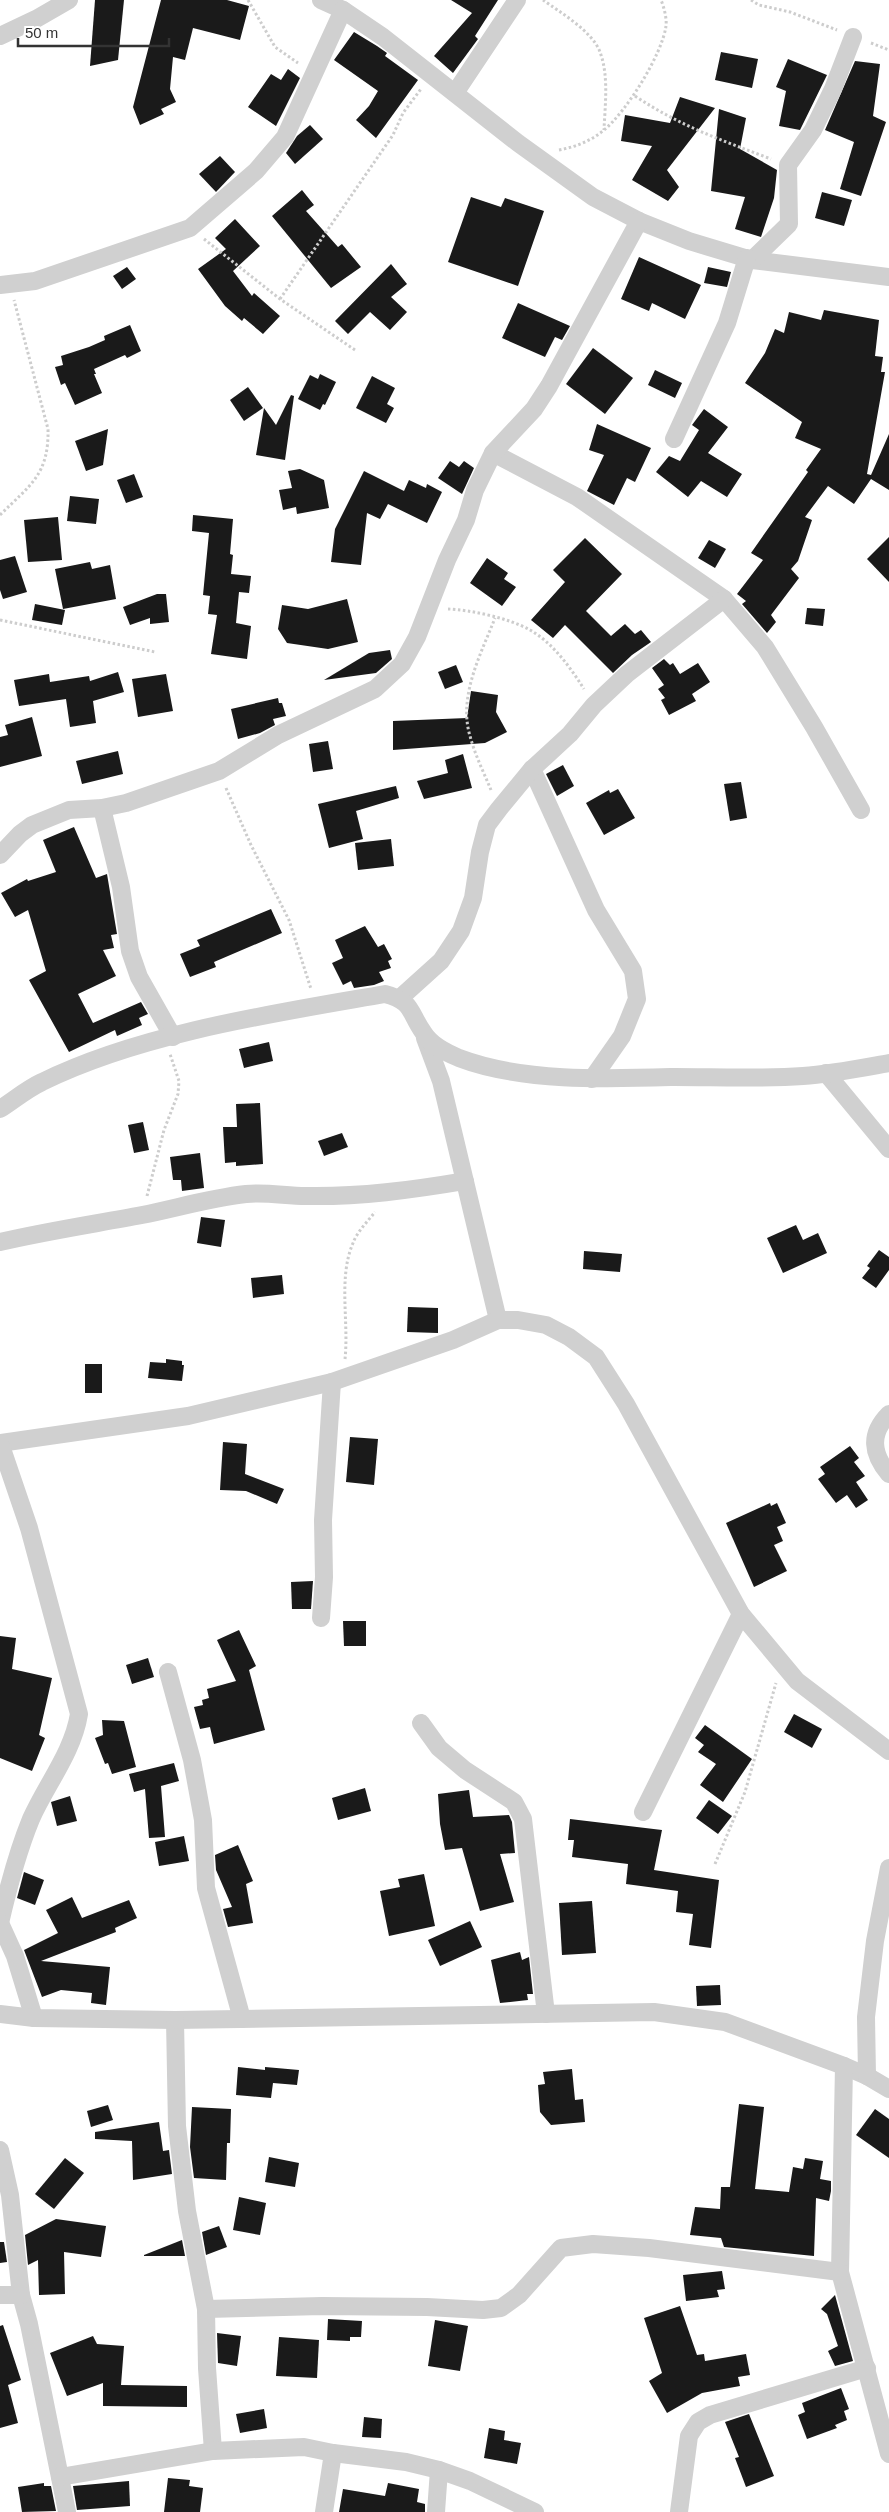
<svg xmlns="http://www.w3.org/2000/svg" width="889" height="2512" viewBox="0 0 889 2512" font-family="Helvetica,sans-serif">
	<rect width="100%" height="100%" fill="#fff"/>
	<g fill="#1a1a1a">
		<polygon points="95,0 124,0 118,60 90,66"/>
		<polygon points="161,0 227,0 249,6 240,40 193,28 185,60 173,57 170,89 176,102 161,109 164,114 140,125 133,107"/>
		<polygon points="451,0 498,0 475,36 478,39 453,73 434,56 472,13"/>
		<polygon points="354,32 377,46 387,53 385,56 418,80 376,138 356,120 369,106 378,91 334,60"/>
		<polygon points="721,52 758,59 752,88 715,80"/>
		<polygon points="788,59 827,75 800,130 779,126 786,91 776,87"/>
		<polygon points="855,61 880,64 873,116 886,122 861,196 840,189 854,142 825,130"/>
		<polygon points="288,69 300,78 276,126 248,107 271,74 281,80"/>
		<polygon points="680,97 715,108 667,170 679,187 668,201 632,180 652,146 621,141 625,115 670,123"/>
		<polygon points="719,109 746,118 740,149 777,170 774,198 761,237 735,229 745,197 711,191"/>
		<polygon points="310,125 323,139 295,164 286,153 297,136"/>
		<polygon points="220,156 235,172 216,192 199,174"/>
		<polygon points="302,190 314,205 306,211 338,247 342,244 361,267 331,288 272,216"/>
		<polygon points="822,192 852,200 844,226 815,218"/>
		<polygon points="471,197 501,207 505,198 544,211 518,286 448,262"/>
		<polygon points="235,219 260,246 233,271 252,296 254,293 280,316 263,334 244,318 242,321 225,306 198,269 226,249 215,238"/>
		<polygon points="639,257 701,285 685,319 652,303 649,311 621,299"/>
		<polygon points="391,264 407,284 391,297 407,312 390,330 370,312 348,334 335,321"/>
		<polygon points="127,267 136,279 122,289 113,276"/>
		<polygon points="708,267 731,272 727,287 704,283"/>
		<polygon points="518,303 570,326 562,340 555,337 545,357 502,338"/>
		<polygon points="824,310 879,320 875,356 883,357 881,372 885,372 867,474 871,475 889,434 889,490 871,479 854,504 828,486 805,517 812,520 798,561 791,569 799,578 771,615 776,622 767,633 742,604 746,601 737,594 763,560 751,553 808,472 806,470 821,449 795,438 802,422 745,383 765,353 775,329 784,333 789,312 821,320"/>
		<polygon points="130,325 141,351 127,358 125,355 94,369 96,374 94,374 102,393 75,405 65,383 61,385 55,367 63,365 61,356 89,347 105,340 104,336"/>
		<polygon points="593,348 633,378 605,414 566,384"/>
		<polygon points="655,370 682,383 675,398 648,385"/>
		<polygon points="320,374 336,382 325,405 323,404 320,410 298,399 310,375 318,379"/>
		<polygon points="372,376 395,388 387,404 394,408 386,423 356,408"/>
		<polygon points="248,387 263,408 244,421 230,400"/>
		<polygon points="291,395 294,396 285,460 256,455 264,408 276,425"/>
		<polygon points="704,409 728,427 708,453 742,474 727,497 701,481 688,497 656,472 669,456 680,461 699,430 692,425"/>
		<polygon points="597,424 651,448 635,482 627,478 614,505 587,491 604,455 589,450"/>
		<polygon points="108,429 103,465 86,471 75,441"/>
		<polygon points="450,461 459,467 464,461 474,468 462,494 438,478"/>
		<polygon points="300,469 324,480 329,508 297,514 296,507 283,510 279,490 292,488 288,471"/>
		<polygon points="364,471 404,491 409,480 426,488 427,484 442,492 427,523 388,504 380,519 367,513 361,565 331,562 335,529"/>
		<polygon points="134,474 143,497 126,503 117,480"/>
		<polygon points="70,496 99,499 96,524 67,521"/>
		<polygon points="193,515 233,519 230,554 233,555 231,574 251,576 249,593 239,592 236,623 251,626 247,659 211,654 217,615 208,614 210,596 203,595 209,533 192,531"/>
		<polygon points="58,517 62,560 28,562 24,520"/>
		<polygon points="889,537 889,582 867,559"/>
		<polygon points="585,538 622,574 586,611 611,636 625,624 635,634 641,630 651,642 632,655 613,673 565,625 553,638 531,620 565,582 553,570"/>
		<polygon points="709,540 726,549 715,568 698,558"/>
		<polygon points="15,556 27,592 3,599 0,590 0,560"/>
		<polygon points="487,558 508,573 504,579 516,587 502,606 470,583"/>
		<polygon points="90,562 92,569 110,565 116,599 63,609 55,569"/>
		<polygon points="157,594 166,594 169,622 150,624 150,618 130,625 123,607"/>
		<polygon points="347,599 358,642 328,649 287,643 278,629 282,605 308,609"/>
		<polygon points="35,604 65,610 62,625 32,620"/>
		<polygon points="807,608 825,609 823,626 805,624"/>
		<polygon points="390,650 392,659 376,673 324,680 369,653"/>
		<polygon points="664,659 670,665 673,663 680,674 698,663 710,682 692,694 696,701 669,715 661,700 665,698 658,689 664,685 652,668"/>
		<polygon points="456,665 463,682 445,689 438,672"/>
		<polygon points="118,672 124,692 93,701 96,723 70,727 66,699 19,706 14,680 49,674 50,682 89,676 90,681"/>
		<polygon points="166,674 173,711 138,717 132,679"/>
		<polygon points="471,691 498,695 496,712 507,732 485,743 393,750 393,721 467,718"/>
		<polygon points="278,698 279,703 282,703 286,716 273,719 275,725 260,733 238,739 231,709"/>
		<polygon points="32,717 42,756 0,767 0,737 8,735 5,725"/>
		<polygon points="328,741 333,769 313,772 309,744"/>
		<polygon points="118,751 123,774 82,784 76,761"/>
		<polygon points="463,754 472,788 424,799 417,781 448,773 445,760"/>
		<polygon points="563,765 574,786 557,796 546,774"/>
		<polygon points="741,782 747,818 730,821 724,784"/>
		<polygon points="396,786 399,798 356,811 363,839 329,848 318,804"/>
		<polygon points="618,789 635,818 604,835 586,803 609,790 610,793"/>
		<polygon points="74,827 96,878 107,874 117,934 111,935 114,948 103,950 116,976 78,994 93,1023 141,1002 148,1014 139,1018 142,1025 117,1036 115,1030 69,1052 29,980 46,971 28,910 15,917 1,893 27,879 28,881 56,872 43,840"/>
		<polygon points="391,839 394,866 358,870 355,843"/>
		<polygon points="271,909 282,933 214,962 216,967 190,977 180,954 200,946 197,940"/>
		<polygon points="365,926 378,947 384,944 392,959 388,961 391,968 379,972 384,981 374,985 354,988 351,981 343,985 332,963 343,958 335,940"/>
		<polygon points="269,1042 273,1061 244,1068 239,1049"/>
		<polygon points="260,1103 263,1164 236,1166 236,1162 225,1163 223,1127 237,1127 236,1104"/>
		<polygon points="143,1122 149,1150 134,1153 128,1125"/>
		<polygon points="342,1133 348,1147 324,1156 318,1141"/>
		<polygon points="200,1153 204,1188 182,1191 181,1180 173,1180 170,1157"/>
		<polygon points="201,1217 225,1220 221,1247 197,1243"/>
		<polygon points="796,1225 803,1240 818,1233 827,1253 783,1273 767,1238"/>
		<polygon points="879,1250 889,1257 889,1270 876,1288 862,1278 870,1268 867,1266"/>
		<polygon points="584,1251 622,1254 620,1272 583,1269"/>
		<polygon points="282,1275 284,1294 253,1298 251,1278"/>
		<polygon points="408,1307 438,1308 438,1333 407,1332"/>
		<polygon points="166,1359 182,1361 182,1365 184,1365 182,1381 148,1378 150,1362 166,1363"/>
		<rect x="85" y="1364" width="17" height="29"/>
		<polygon points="350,1437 378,1439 374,1485 346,1482"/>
		<polygon points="223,1442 247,1444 245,1474 284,1489 277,1504 246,1491 220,1490"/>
		<polygon points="850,1446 859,1458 854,1462 865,1476 856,1482 868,1500 856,1508 847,1495 836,1503 818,1479 825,1474 820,1467"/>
		<polygon points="770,1503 771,1506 777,1503 786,1523 777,1527 783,1541 774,1545 787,1571 754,1587 726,1523"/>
		<polygon points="313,1581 311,1609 292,1609 291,1582"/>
		<polygon points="343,1621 366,1621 366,1646 344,1646"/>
		<polygon points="239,1630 256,1666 249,1670 265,1730 214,1744 210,1727 200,1729 194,1707 203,1705 202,1700 209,1698 207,1689 236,1681 217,1640"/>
		<polygon points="0,1636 16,1638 12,1669 52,1678 39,1735 45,1738 32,1771 0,1758"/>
		<polygon points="148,1658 154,1677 132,1684 126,1665"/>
		<polygon points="794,1714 822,1729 812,1748 784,1732"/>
		<polygon points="102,1720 124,1721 136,1767 112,1774 108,1763 105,1764 95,1738 103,1735"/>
		<polygon points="705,1725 752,1759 723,1802 700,1785 716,1764 698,1752 704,1745 695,1738"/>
		<polygon points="174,1763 179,1781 161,1786 165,1837 149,1838 145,1789 134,1792 129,1774"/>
		<polygon points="365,1788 371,1811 338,1820 332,1798"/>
		<polygon points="469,1790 473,1817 509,1815 512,1822 515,1853 500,1854 514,1902 480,1911 462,1848 445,1850 440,1824 438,1794"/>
		<polygon points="70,1796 77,1821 57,1826 51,1802"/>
		<polygon points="709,1800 732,1816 718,1834 696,1818"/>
		<polygon points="570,1819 662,1830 654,1870 719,1880 711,1948 689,1945 693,1914 676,1912 678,1891 626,1884 628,1864 572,1857 574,1840 568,1840"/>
		<polygon points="184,1836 189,1861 159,1866 155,1842"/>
		<polygon points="238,1845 253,1881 246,1884 253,1923 228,1927 223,1909 232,1907 216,1870 215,1855"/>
		<polygon points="24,1872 44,1880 35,1905 17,1898"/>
		<polygon points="424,1874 435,1926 389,1936 380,1891 400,1887 398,1879"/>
		<polygon points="72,1897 82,1918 129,1900 137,1918 115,1928 116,1932 41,1961 110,1967 106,2005 91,2003 92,1993 61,1990 42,1997 24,1950 58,1933 46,1910"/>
		<polygon points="592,1901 596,1953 562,1955 559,1903"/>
		<polygon points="470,1921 482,1947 440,1966 428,1940"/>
		<polygon points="520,1952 522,1960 529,1957 533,1994 527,1994 528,2000 500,2003 491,1960"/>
		<polygon points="720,1985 721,2005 697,2006 696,1986"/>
		<polygon points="238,2067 265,2070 265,2067 299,2070 297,2085 273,2083 271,2098 236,2095"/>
		<polygon points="572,2069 575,2100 583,2099 585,2122 551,2125 540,2112 538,2085 545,2084 543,2072"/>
		<polygon points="739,2104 764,2107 755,2189 789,2192 793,2167 803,2169 805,2158 823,2161 820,2179 831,2181 831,2191 829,2201 816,2198 814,2256 724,2247 721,2238 690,2235 695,2207 720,2209 721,2187 730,2187"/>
		<polygon points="108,2105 113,2120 91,2127 87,2111"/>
		<polygon points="192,2107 231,2109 230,2143 227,2143 226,2180 194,2178 190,2147"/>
		<polygon points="875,2109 889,2119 889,2158 856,2135"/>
		<polygon points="159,2122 163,2151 169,2150 172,2174 133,2180 132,2141 95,2139 95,2132"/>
		<polygon points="269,2157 299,2163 295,2187 265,2182"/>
		<polygon points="65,2158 84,2173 54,2209 35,2194"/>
		<polygon points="239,2197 266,2203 260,2235 233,2230"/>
		<polygon points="56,2219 106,2226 101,2257 64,2252 65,2294 39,2295 38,2260 28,2265 25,2235"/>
		<polygon points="219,2226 227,2247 206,2255 202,2232"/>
		<polygon points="182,2240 185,2256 144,2256 144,2255"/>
		<polygon points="0,2242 4,2242 7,2262 0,2263"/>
		<polygon points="722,2271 725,2289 717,2290 719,2297 686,2301 683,2275"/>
		<polygon points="835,2295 853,2361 835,2366 828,2351 838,2346 827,2314 821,2309"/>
		<polygon points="680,2306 697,2355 704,2354 705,2361 746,2354 750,2375 738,2377 740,2386 702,2393 667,2413 649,2381 662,2373 644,2318"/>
		<polygon points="328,2319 362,2321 361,2337 350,2337 350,2341 327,2340"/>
		<polygon points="435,2320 468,2326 460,2371 428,2366"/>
		<polygon points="3,2325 21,2380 8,2385 18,2423 0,2428 0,2326"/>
		<polygon points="217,2333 241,2336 237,2366 218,2363"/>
		<polygon points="93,2336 97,2344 124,2346 121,2385 187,2386 187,2407 103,2406 103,2383 67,2396 50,2353"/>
		<polygon points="279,2337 319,2340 317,2378 276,2376"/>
		<polygon points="841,2388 849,2409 844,2411 847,2420 835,2425 837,2428 807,2439 798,2415 805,2412 802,2403"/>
		<polygon points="264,2409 267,2428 240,2433 236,2414"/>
		<polygon points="749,2414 774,2476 746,2487 735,2458 739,2457 725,2422"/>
		<polygon points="364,2417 382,2419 381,2438 362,2437"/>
		<polygon points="489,2428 505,2431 504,2440 521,2443 517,2464 484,2458"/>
		<polygon points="168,2478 190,2480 189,2486 203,2488 200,2512 164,2512"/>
		<polygon points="129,2481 130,2506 77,2510 73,2486"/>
		<polygon points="44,2483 44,2486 51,2486 56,2511 22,2512 18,2487"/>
		<polygon points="388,2483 419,2489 417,2502 425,2504 425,2512 339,2512 343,2489 385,2496"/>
	</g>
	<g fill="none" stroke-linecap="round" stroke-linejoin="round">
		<g stroke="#cdcdcd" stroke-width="3" stroke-dasharray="2.5 2.5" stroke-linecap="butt">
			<polyline points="248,0 275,47 298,63"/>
			<path d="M543 0C560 12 593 32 600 52 609 76 605 105 604 130"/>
			<polyline points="751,0 759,5 790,12 837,30"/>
			<polyline points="871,43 889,50"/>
			<path d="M635 96C680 126 721 140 771 159"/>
			<path d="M559 150C575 147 591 141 604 130 626 112 662 55 666 26 667 19 664 7 661 0"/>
			<polyline points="204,239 280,299 355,350"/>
			<polyline points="280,299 393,135 403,113 421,89"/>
			<path d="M0 515C30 485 49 475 48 429L14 300"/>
			<path d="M448 609C471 610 509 618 530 630 553 643 570 667 584 689"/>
			<polyline points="0,620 155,652"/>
			<polyline points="226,788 251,845 289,920 311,989"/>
			<path d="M491 790C484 773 475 755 470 736 458 696 481 654 495 618"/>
			<polyline points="147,1196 164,1130 178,1094 179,1081 170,1054"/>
			<path d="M345 1359C349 1321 338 1278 353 1243 357 1232 368 1221 375 1212"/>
			<polyline points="715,1864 745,1792 776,1683"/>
		</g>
		<g stroke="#d0d0d0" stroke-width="18">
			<polyline points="321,0 343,10 383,37 518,143 593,197 639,221 689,241 752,260 889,277"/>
			<polyline points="0,36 36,19 69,0"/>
			<polyline points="455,93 517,0"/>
			<polyline points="752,260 789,224 788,165 813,130 833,89 853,37"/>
			<polyline points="0,285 35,281 190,228 256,171 285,137 343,10"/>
			<polyline points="674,439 727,323 747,258"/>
			<polyline points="493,453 577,497 724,599 765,647 814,727 861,810"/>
			<polyline points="532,769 596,910 633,971 637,999 622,1036 592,1079"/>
			<polyline points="102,808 121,887 130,951 139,977 173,1037"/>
			<polyline points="0,855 20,834 32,825 69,810 102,808 126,803 219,771 278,735 375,689 402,664 417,637 447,560 466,520 475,490 493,453 534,409 549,386 639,221"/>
			<polyline points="400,998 441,961 461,931 473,898 480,852 487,825 499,809 532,769 570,734 594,705 627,674 724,599"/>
			<polyline points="425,1038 441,1081 498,1320"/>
			<polyline points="826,1073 889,1149"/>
			<path d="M0 1109C14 1100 27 1089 42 1082 141 1033 276 1013 385 994 413 1001 409 1012 423 1032 431 1045 445 1052 459 1058 522 1082 607 1079 674 1077 716 1077 760 1079 803 1076 831 1074 861 1068 889 1063"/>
			<path d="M0 1242C47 1231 94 1224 142 1215 177 1208 210 1198 246 1194 267 1192 286 1196 306 1196 360 1197 412 1190 465 1181"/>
			<path d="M889 1414C869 1434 872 1454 889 1474"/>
			<polyline points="0,1443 188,1416 332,1382 453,1340 498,1320 518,1320 546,1325 569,1337 596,1357 626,1404 741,1614 797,1681 889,1751"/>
			<path d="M0 1443 29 1528 79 1714C73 1752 46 1785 31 1819 17 1853 8 1888 0 1923"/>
			<polyline points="321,1618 324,1577 323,1520 332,1382"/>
			<polyline points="168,1672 192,1760 203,1820 206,1888 242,2019"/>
			<polyline points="421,1723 439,1748 465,1770 514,1802 523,1819 546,2014"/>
			<polyline points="643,1812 741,1614"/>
			<polyline points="0,1923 15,1956 34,2018"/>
			<polyline points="0,2014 34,2018 175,2020 654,2012 725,2022 844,2066 867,2076 889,2089"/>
			<polyline points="175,2020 177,2126 187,2211 206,2309 207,2368 213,2451"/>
			<polyline points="844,2066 840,2272 889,2454"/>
			<polyline points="867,2076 866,2017 875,1941 889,1868"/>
			<polyline points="0,2150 10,2195 21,2295 29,2324 67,2512"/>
			<polyline points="0,2295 21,2295"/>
			<polyline points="206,2309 322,2306 427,2307 483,2310 501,2308 519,2295 561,2248 593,2244 649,2248 840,2272"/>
			<polyline points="60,2477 213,2451 304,2447 333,2453 406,2462 439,2470 470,2481 535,2512"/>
			<polyline points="324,2512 333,2453"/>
			<polyline points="436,2512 439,2470"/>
			<polyline points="679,2512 689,2436 698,2422 710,2415 867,2368"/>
		</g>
	</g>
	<path d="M18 38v8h151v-8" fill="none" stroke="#333333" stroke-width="2.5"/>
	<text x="25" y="38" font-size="15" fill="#333333" stroke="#ffffff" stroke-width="4" paint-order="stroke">50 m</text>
</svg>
